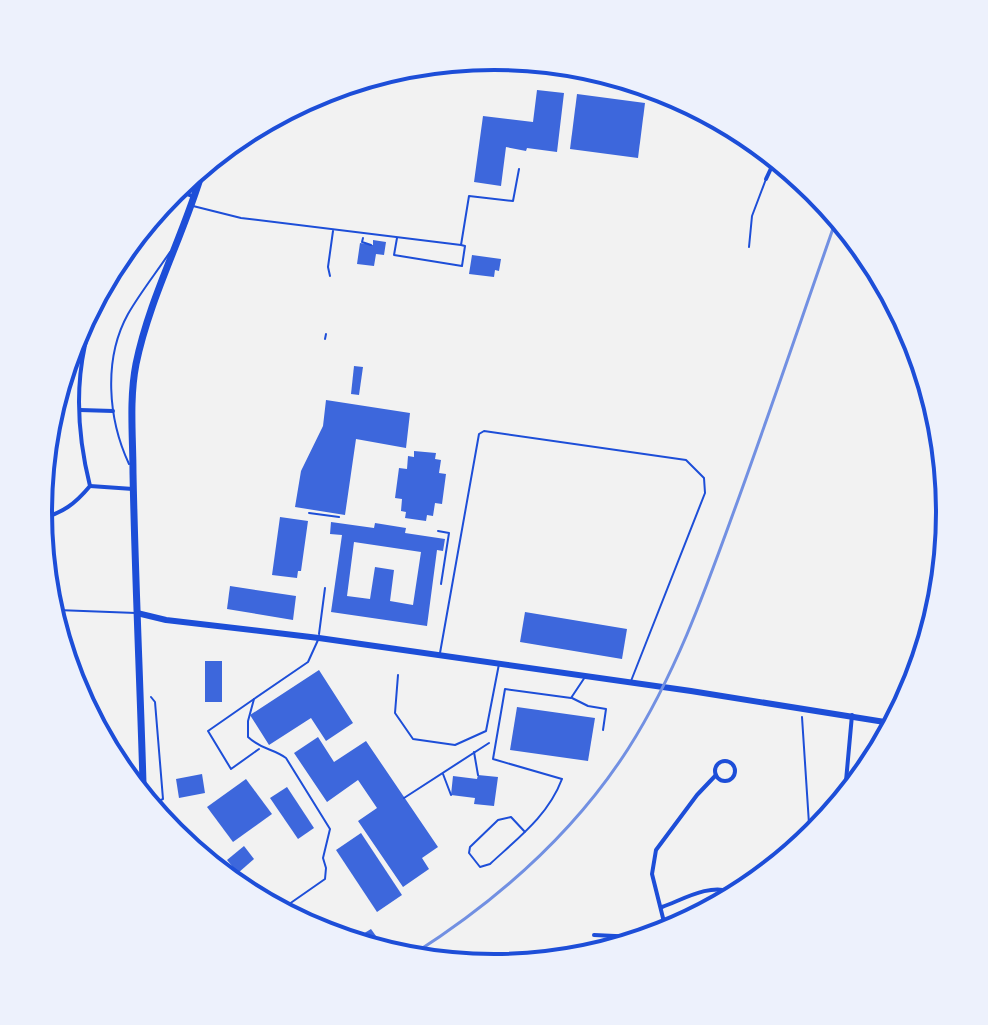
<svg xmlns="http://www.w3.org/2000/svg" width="988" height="1025" viewBox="0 0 988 1025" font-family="'Crimson Pro',serif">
	<rect width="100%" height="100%" fill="#f2f2f2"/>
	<g fill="#3d67dc" fill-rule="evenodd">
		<polygon points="537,90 564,93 557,152 527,148 526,151 506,147 501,186 474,182 483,116 533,122"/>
		<polygon points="577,94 645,103 638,158 570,149"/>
		<polygon points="373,240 386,242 384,255 376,254 374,266 357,264 360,243 373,245"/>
		<polygon points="472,255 501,259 499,271 495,270 494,277 469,274"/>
		<polygon points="354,366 363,367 359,395 351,394"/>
		<polygon points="326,400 410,413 406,448 356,439 345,515 295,507 301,471 323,426"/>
		<polygon points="414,451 436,453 435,459 441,460 439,473 446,474 442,504 435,503 433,516 427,515 426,521 405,518 406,512 401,511 402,499 395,498 399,468 407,469 408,456 414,457"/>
		<polygon points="280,517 308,521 301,571 298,571 297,578 272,575"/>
		<path d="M331 522 374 528 375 523 406 528 405 533 445 539 443 551 437 550 427 626 331 612 342 535 330 534ZM354 542 421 552 413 605 390 601 394 570 375 567 370 599 347 596Z"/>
		<polygon points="230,586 296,596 293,620 227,609"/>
		<polygon points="525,612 627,629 622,659 520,642"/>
		<rect x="205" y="661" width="17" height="41"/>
		<polygon points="319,670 353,723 326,741 311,718 269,745 250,715"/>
		<polygon points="517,707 595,718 588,761 510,750"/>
		<polygon points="318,737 334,762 366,741 438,847 422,858 429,869 403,887 358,821 377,808 358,780 327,802 294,753"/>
		<polygon points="202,774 205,793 179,798 176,779"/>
		<polygon points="478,775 498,777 494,806 474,804 475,798 451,795 453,776 477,779"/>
		<polygon points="246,779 272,814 233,842 207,807"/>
		<polygon points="287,787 314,828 298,839 270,798"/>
		<polygon points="361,833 402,895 377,912 336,850"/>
		<polygon points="244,846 254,859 238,873 227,860"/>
		<polygon points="371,929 381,943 377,945 353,940"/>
	</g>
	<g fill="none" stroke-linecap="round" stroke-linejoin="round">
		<g stroke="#1d4ed8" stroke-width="2">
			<polyline points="363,238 362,242 371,245"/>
			<polyline points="325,339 326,334"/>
			<polyline points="309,513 339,517"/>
			<polyline points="438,531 449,533 441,584"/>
			<polyline points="151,697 155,702 163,799 154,803"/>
			<polyline points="802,717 810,839"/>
			<polyline points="474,752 478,775"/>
			<polyline points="443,774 451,795"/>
			<polyline points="404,798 489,743"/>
		</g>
		<g stroke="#1d4ed8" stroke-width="2">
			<polyline points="193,206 241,218 461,245 469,196 513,201 519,169"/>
			<polyline points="397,238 394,255 462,266 465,246 461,245"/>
			<polyline points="749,247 752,216 766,179"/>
			<polyline points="330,276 328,267 333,231"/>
			<path d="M129 464C108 419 103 359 128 314 140 293 156 273 170 252"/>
			<polyline points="57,610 136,613"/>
			<polyline points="319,634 325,588"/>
			<polyline points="440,653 479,434 484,431 686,460 704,478 705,493 631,681"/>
			<polyline points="398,675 395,713 413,739 455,745 486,731 499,664"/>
			<polyline points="572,698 588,706 606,709 603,730"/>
			<polyline points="254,699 208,731 231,769 259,749"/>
			<path d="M525 832 511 817 498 820 470 847 469 853 480 867 490 864C518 838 548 816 562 779L493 759 505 689 571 698 585 677"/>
			<path d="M282 909 325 879 326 868 323 858 330 829 286 758C272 748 262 750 248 737V721L254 699 308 662 318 640"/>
		</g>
		<g stroke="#1d4ed8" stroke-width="4">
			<polyline points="766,179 774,162"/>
			<polyline points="174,189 192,196"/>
			<polyline points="80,410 113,411"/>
			<polyline points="90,486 133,489"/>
			<path d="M39 519C63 513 75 504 90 486 74 422 74 355 102 295"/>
			<circle cx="725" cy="771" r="10"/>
			<polyline points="845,792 852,715"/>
			<path d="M662 907C682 900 710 883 731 892"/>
			<polyline points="667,934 652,874 656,850 697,795 716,775"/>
			<polyline points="594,935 636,937 666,929"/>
		</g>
		<polyline stroke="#1d4ed8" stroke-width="6" points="137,613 166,620 319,638 691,691 891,723"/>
		<path stroke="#1d4ed8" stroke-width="7" d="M147 798 143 783C140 679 135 576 133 473 133 437 129 400 136 364 150 296 184 235 203 169"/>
		<path stroke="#7290e2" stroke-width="3" d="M415 953C498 900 574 833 628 749 675 675 704 594 734 511 769 415 802 317 836 220"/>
	</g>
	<path d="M0 0H988V1025H0ZM52 512a442 442 0 1 1 884 0a442 442 0 1 1-884 0Z" fill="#edf1fc" fill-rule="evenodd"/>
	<path fill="none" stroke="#1d4ed8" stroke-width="4" d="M52 512a442 442 0 1 1 884 0a442 442 0 1 1-884 0Z"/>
</svg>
